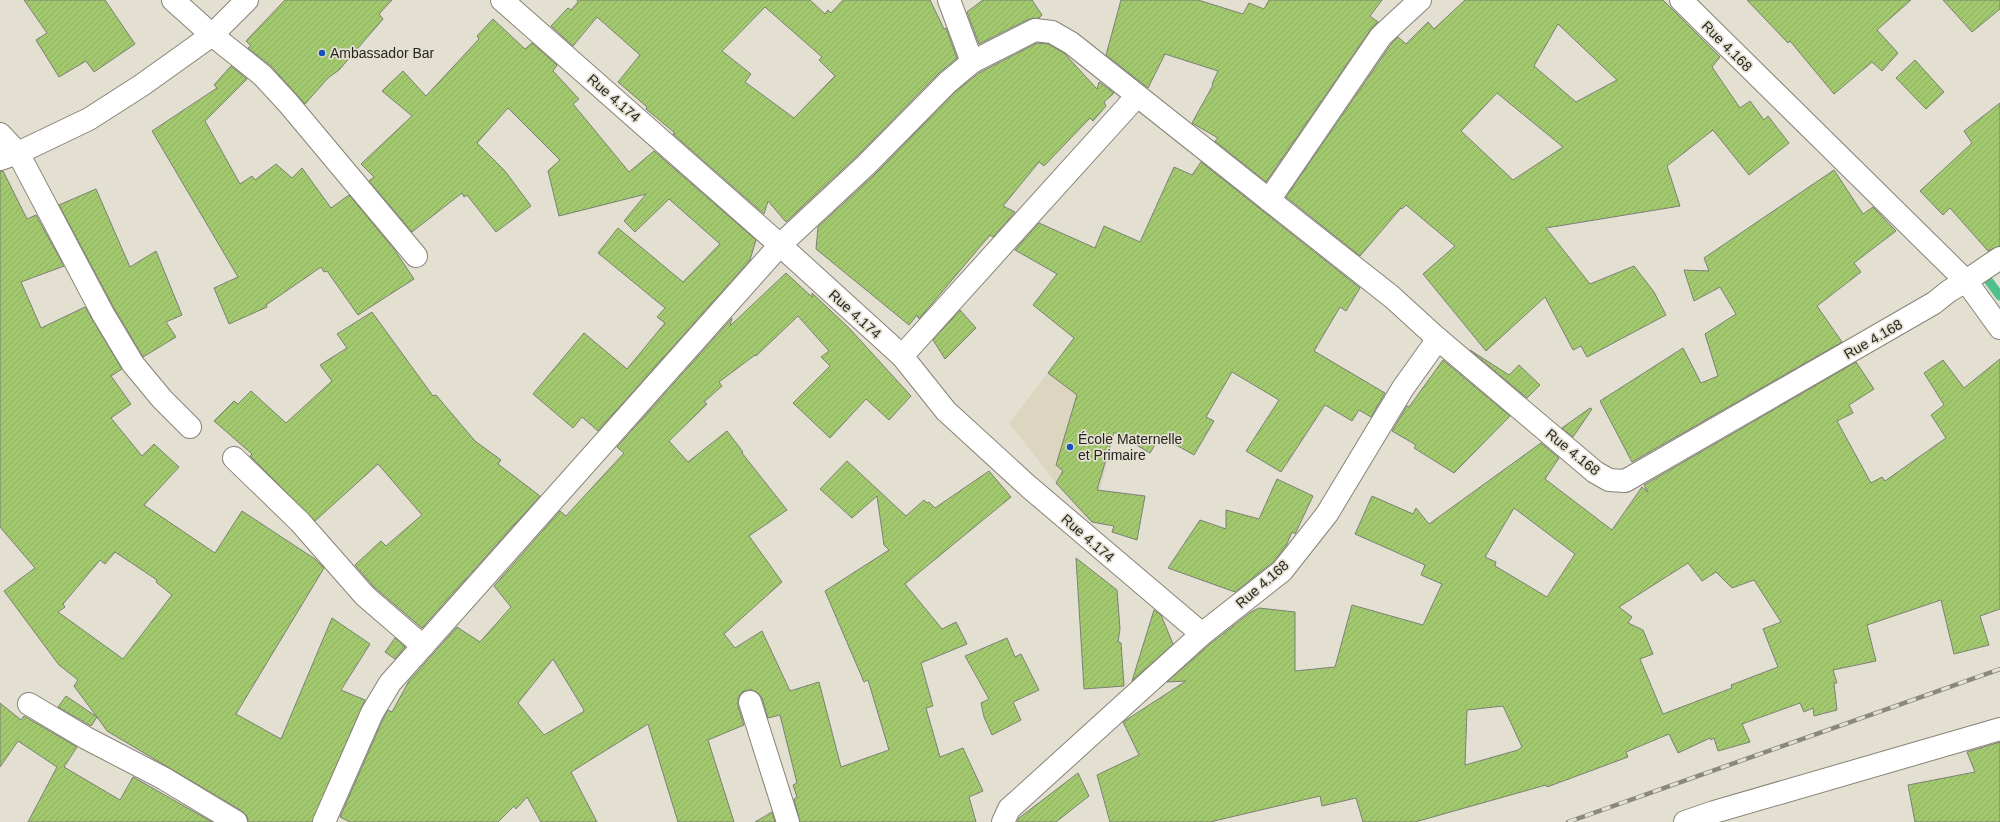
<svg xmlns="http://www.w3.org/2000/svg" width="2000" height="822" viewBox="0 0 2000 822" font-family="Arial,sans-serif">
	<defs>
		<pattern id="building-hatch" width="6" height="6" patternUnits="userSpaceOnUse"><rect width="6" height="6" fill="#a3c96f"/><path d="M-1 1l2-2M0 6l6-6M5 7l2-2" fill="none" stroke="#8cac60"/></pattern>
	</defs>
	<rect width="100%" height="100%" fill="#e3dfd1"/>
	<polygon fill="#dcd6c0" points="1048,373 1117,423 1092,524 1056,483 1009,423"/>
	<g fill="none" stroke-linecap="round" stroke-linejoin="round">
		<polyline stroke="#51bf8d" stroke-width="9" points="1988,280 2000,296"/>
	</g>
	<g fill="url(#building-hatch)" stroke="#7b8174" fill-rule="evenodd">
		<polygon points="24,0 105,0 135,44 94,72 86,61 59,77 36,40 47,33"/>
		<polygon points="285,0 392,0 379,14 383,19 339,70 328,78 305,104 271,66 248,48 251,46 246,41"/>
		<path d="M577 0H810L825 14 828 10 831 13 843 0H930L944 29 946 28 957 58 939 73 857 156 786 222 768 201 764 214 673 134 675 133 646 109 647 107 618 82 640 55 597 17 573 46 551 26 568 8 571 10 578 2ZM765 7 822 57 819 60 835 76 794 118 745 82 751 74 722 51Z"/>
		<polygon points="983,0 1032,0 1042,15 1039,18 1029,19 979,44 967,12"/>
		<polygon points="1121,0 1198,0 1243,14 1249,3 1264,9 1269,0 1382,0 1370,16 1378,22 1371,29 1266,182 1215,141 1218,138 1192,123 1213,85 1212,84 1218,71 1165,54 1148,88 1106,55"/>
		<path d="M1465 0H1663L1720 57 1712 67 1740 108 1750 101 1764 120 1768 116 1789 143 1749 175 1713 130 1667 166 1680 206 1546 228 1590 284 1634 266 1654 292 1666 315 1587 357 1581 346 1573 350 1545 297 1486 351 1423 274 1455 246 1406 205 1402 209 1401 208 1360 256 1286 197 1391 44 1398 37 1406 44 1428 22 1434 29ZM1558 24 1617 80 1576 102 1534 66ZM1497 93 1563 147 1513 180 1461 131Z"/>
		<polygon points="1747,0 1911,0 1877,30 1898,53 1882,71 1872,62 1834,94 1790,41 1788,43"/>
		<polygon points="1943,0 2000,0 2000,9 1972,32"/>
		<polygon points="493,19 525,49 532,43 557,65 553,71 579,99 573,104 629,172 654,151 756,240 750,260 598,431 582,417 573,428 533,394 584,333 627,369 665,323 657,317 665,308 598,253 618,228 683,282 720,244 669,199 635,232 624,221 646,194 559,216 548,171 560,160 508,108 477,143 505,171 531,206 496,232 467,195 464,197 462,193 412,232 369,181 374,177 361,164 412,116 382,91 403,71 426,96 479,39 477,36"/>
		<polygon points="1037,43 1048,44 1064,53 1097,89 1099,82 1114,93 1104,102 1106,106 1093,121 1090,118 1044,166 1039,162 1003,206 1015,212 993,237 990,235 919,319 917,315 909,325 816,249 818,227 875,174 956,91 979,73"/>
		<polygon points="1915,60 1944,92 1926,109 1896,78"/>
		<polygon points="231,66 247,79 205,121 240,184 252,176 255,180 276,164 292,178 302,168 331,208 349,195 394,249 414,279 358,315 327,271 324,272 321,267 266,305 267,307 229,324 214,288 238,277 152,131 217,88 214,85"/>
		<polygon points="2000,103 2000,246 1988,251 1950,208 1943,215 1920,191 1972,143 1964,131"/>
		<polygon points="1201,162 1360,288 1346,311 1340,307 1314,351 1385,393 1371,417 1359,410 1352,421 1325,405 1281,472 1246,451 1279,400 1232,372 1206,417 1214,421 1194,455 1160,436 1150,453 1114,432 1097,490 1145,496 1137,540 1112,532 1114,526 1092,522 1056,483 1063,471 1056,465 1077,395 1048,373 1074,338 1033,305 1057,274 1015,250 1039,223 1095,248 1104,226 1140,242 1174,167 1192,175"/>
		<polygon points="1834,170 1863,214 1873,207 1896,231 1854,263 1861,272 1817,306 1842,342 1632,462 1600,401 1683,348 1701,383 1718,376 1705,334 1736,314 1720,287 1694,301 1684,270 1709,271 1704,258"/>
		<path d="M0 171H3L27 219 36 215 64 266 21 282 41 328 85 307 122 369 111 376 131 404 111 418 142 456 154 444 179 467 144 505 215 553 242 511 315 559 324 568 236 714 281 739 332 618 370 644 341 690 365 700 312 822H248L247 816 242 811 107 731 97 717 91 726 58 707 66 696 97 717 74 686 78 680 59 665 4 591 35 568 0 527ZM115 552 157 580 156 582 172 595 123 659 58 612 65 607 63 604 100 560 105 564Z"/>
		<polygon points="96,189 130,267 156,251 182,315 166,322 176,337 143,357 114,308 59,205"/>
		<path d="M786 273 812 297V293L849 328 911 396 889 420 866 399 830 438 793 403 830 366 821 357 829 351 798 316 756 356 755 355 719 382 722 386 704 402 707 404 669 441 688 462 727 431 743 452 742 453 787 510 749 536 782 582 724 634 735 648 762 631 790 691 819 682 841 767 889 750 868 680 864 682 825 591 889 550 884 545 877 496 852 518 820 489 847 461 906 516 924 500 927 503 929 502 935 508 989 471 1011 497 905 584 942 629 956 622 967 644 921 663 933 706 926 708 940 757 963 748 983 791 969 797 976 822H800L794 799 797 797 793 785 797 783 780 715 768 718 762 698 758 693 752 690H747L741 693 738 699V706L744 725 708 740 734 822H678L648 724 571 772 597 822H541L527 797 516 809 514 806 498 822H350L340 817 383 719 388 710 392 712 409 681 457 627 480 642 511 607 494 586 560 511 566 516 624 453 617 447 732 318 730 326ZM553 659 584 710 583 712 544 735 518 703Z"/>
		<polygon points="960,310 976,328 945,359 933,340"/>
		<polygon points="372,312 433,396 436,395 475,441 501,460 498,464 540,496 422,628 374,587 355,565 381,541 386,546 422,515 378,464 315,521 250,456 252,454 214,421 234,401 238,404 251,391 286,423 332,381 320,365 347,348 337,334"/>
		<polygon points="1470,350 1509,375 1519,365 1540,385 1527,398"/>
		<path d="M2000 359V609L1980 616 1989 645 1954 654 1941 600 1867 625 1876 661 1833 670 1837 683H1834L1837 710 1814 716 1813 708 1804 712 1800 703 1742 724 1750 742 1718 751 1714 738 1711 740 1710 738 1678 753 1669 734 1626 752 1628 757 1547 787 1546 785 1415 822H1363L1356 798 1322 806 1320 796 1210 822H1110L1097 775 1139 755 1123 722 1186 681 1167 682 1210 644 1251 612 1259 608 1295 612V671L1335 667 1352 605 1423 625 1442 584 1421 575 1425 565 1355 534 1372 496 1413 514 1416 508 1429 524 1541 443 1559 458 1545 479 1612 530 1642 487 1648 492 1644 485 1856 362 1874 389 1849 405 1853 413 1837 421 1871 483 1882 477 1885 481 1946 438 1931 415 1944 405 1924 373 1943 360 1964 388ZM1514 508 1575 554 1547 597 1495 566 1496 562 1485 557ZM1688 563 1702 581 1716 572 1732 588 1754 580 1781 622 1763 629 1778 667 1731 685 1732 688 1663 714 1640 659 1653 654 1643 630 1628 623 1632 617 1619 607ZM1503 706 1522 747 1518 750 1465 765 1467 710Z"/>
		<polygon points="1443,360 1510,416 1454,473 1414,448 1416,445 1392,431 1407,406 1409,407"/>
		<polygon points="1590,408 1592,409 1573,437 1562,428"/>
		<polygon points="1277,479 1313,496 1296,532 1295,534 1292,532 1286,546 1273,562 1235,592 1168,568 1200,520 1226,529 1226,510 1259,519"/>
		<polygon points="1076,558 1117,590 1120,629 1118,642 1121,643 1124,686 1084,689"/>
		<polygon points="1154,610 1161,615 1173,644 1132,681"/>
		<polygon points="395,638 405,647 395,659 385,652"/>
		<polygon points="1007,638 1015,657 1021,654 1039,690 1013,702 1021,720 992,735 984,717 981,703 989,699 965,656"/>
		<polygon points="0,703 21,720 24,716 77,747 64,767 120,800 133,777 212,822 28,822 57,767 18,741 0,767"/>
		<polygon points="2000,742 2000,822 1915,822 1908,785 1975,772 1967,752"/>
		<polygon points="1078,773 1089,796 1056,822 1017,822 1019,818"/>
		<polygon points="772,812 775,822 755,822"/>
	</g>
	<g fill="none" stroke-linecap="round" stroke-linejoin="round">
		<defs>
			<g id="minor">
				<polyline points="173,0 212,35 262,75 288,103 416,256"/>
				<polyline points="502,0 780,245 902,356 946,411 1029,487 1202,634"/>
				<polyline points="1420,0 1381,36 1269,200 1392,297 1438,339"/>
				<polyline points="972,62 1035,30 1052,32 1071,43 1269,200"/>
				<polyline points="0,134 18,153 103,314 133,364 162,399 190,427"/>
				<polyline points="0,159 18,153 89,119 142,85 212,35 247,0"/>
				<polyline points="2000,258 1966,281 2000,328"/>
				<polyline points="902,356 1137,96"/>
				<polyline points="234,458 300,522 365,596 423,646"/>
				<polyline points="750,702 788,822"/>
				<polyline points="29,704 86,738 163,778 236,822"/>
				<polyline points="324,822 372,713 390,683 780,245 866,165 948,82 972,62 949,0"/>
				<polyline points="1003,822 1009,809 1202,634 1282,571 1327,514 1403,388 1438,339 1595,472 1609,480 1625,481 1934,303 1949,291 1966,281 1681,0"/>
				<polyline points="1685,822 1714,812 2000,729"/>
			</g>
		</defs>
		<use href="#minor" stroke="#878376" stroke-width="24"/>
		<use href="#minor" stroke="#fff" stroke-width="22"/>
		<defs>
			<polyline id="rail" points="1568,822 2000,669"/>
		</defs>
		<use href="#rail" stroke="#8a877d" stroke-width="4.5"/>
		<use href="#rail" stroke="#e3dfd1" stroke-width="3" stroke-dasharray="9" stroke-linecap="butt"/>
	</g>
	<g fill="#1651bd" stroke="#e3dfd1" stroke-width="1.5">
		<circle cx="322" cy="53" r="4"/>
		<circle cx="1070" cy="447" r="4"/>
	</g>
	<g text-anchor="middle" dominant-baseline="central" stroke-width="3.5" stroke-linejoin="round" paint-order="stroke">
		<g font-size="14" fill="#272520" stroke="#e3dfd1">
			<text transform="translate(1727 46) rotate(45)">Rue 4.168</text>
			<text transform="translate(614 98) rotate(41)">Rue 4.174</text>
			<text transform="translate(855 314) rotate(42)">Rue 4.174</text>
			<text transform="translate(1873 339) rotate(-30)">Rue 4.168</text>
			<text transform="translate(1573 452) rotate(39)">Rue 4.168</text>
			<text transform="translate(1088 538) rotate(41)">Rue 4.174</text>
			<text transform="translate(1262 584) rotate(-41)">Rue 4.168</text>
		</g>
		<g font-size="14" fill="#272520" stroke="#e3dfd1" text-anchor="start">
			<text x="330" y="53">Ambassador Bar</text>
			<text x="1078" y="439">École Maternelle<tspan x="1078" dy="16">et Primaire</tspan></text>
		</g>
	</g>
</svg>
